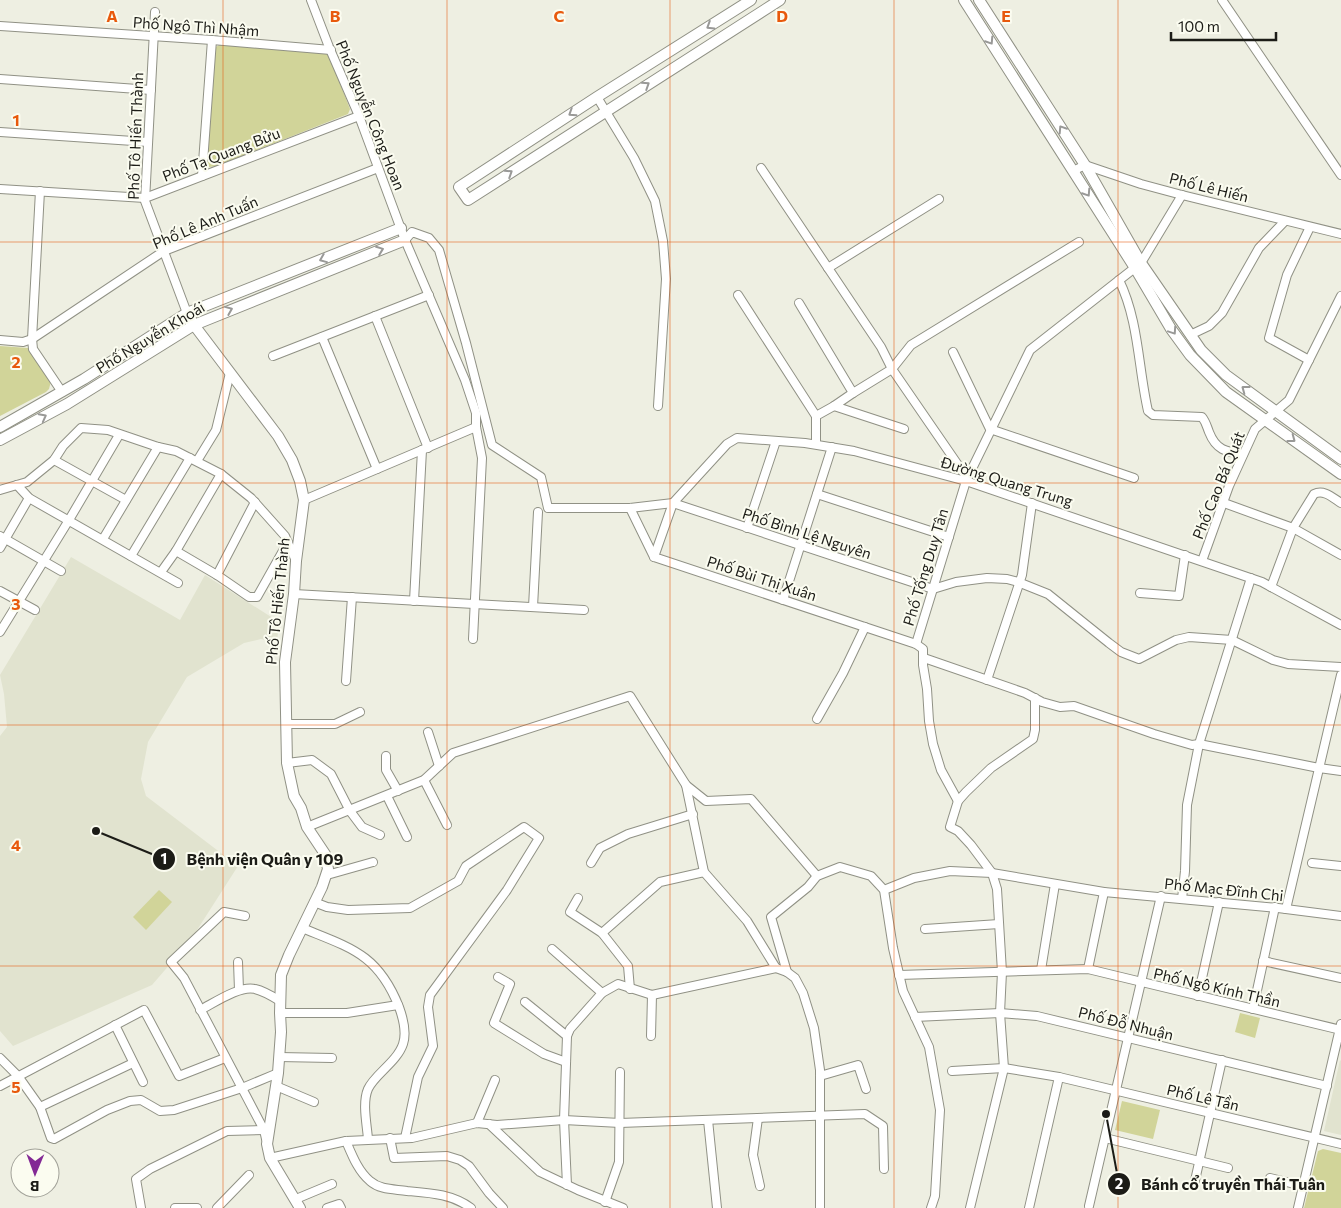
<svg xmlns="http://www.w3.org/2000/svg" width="1341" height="1208" viewBox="0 0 1341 1208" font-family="Commissioner,sans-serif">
	<rect width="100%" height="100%" fill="#eeefe2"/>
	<g fill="#e1e3cf">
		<polygon points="71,557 180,620 205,575 279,622 277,642 261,639 244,643 187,677 148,742 141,779 146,796 238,866 190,941 152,985 13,1046 0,1031 0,736 7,727 4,694 0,675"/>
		<polygon points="1340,1060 1341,1061 1341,1135 1324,1131"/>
	</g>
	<g fill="#d1d499">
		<polygon points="221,44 327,53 329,55 350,109 348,114 217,166 209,167 206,163 214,48"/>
		<polygon points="0,346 28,348 51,381 49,389 46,392 0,416"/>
		<polygon points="159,890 172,902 146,930 133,917"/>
		<polygon points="1240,1013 1260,1018 1255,1038 1235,1032"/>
		<polygon points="1122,1101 1160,1110 1153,1139 1115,1130"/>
		<polygon points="1323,1149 1341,1153 1341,1208 1304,1208 1318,1151"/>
	</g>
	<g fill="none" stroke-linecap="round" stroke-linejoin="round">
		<defs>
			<g id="minor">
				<polyline points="311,0 329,47 359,116 405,240 465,380 476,413 476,427 482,458 473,639"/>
				<polyline points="1222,0 1341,175"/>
				<polyline points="155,12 145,201 187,313"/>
				<polyline points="0,26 212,40 331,50"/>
				<polyline points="0,79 151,90"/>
				<polyline points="597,97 634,158 655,201 663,241 666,279 658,406"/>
				<polyline points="0,132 148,142"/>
				<polyline points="761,168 881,347 892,369 967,478"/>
				<polyline points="1073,171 1085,165 1141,184 1182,195 1341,234"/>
				<polyline points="202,176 212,40"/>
				<polyline points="0,189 145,198 359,116"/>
				<polyline points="40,191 32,339 33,349 62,392"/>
				<polyline points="405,240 412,232 429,238 439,250 466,343 492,445 541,477 548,508 630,508 673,503 933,589 956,582 987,578 1007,579 1018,582 1048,594 1109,643 1121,652 1139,659 1176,640 1189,637 1232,640 1273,660 1288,664 1341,667"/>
				<polyline points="828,268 939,199"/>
				<path d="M1119 280C1139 321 1138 367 1148 411L1153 415 1202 417C1206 422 1207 427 1209 432 1216 450 1226 452 1243 454"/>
				<polyline points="738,295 816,416 816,444"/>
				<polyline points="799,303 853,393 834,406 904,429"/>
				<polyline points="375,316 428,448"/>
				<polyline points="1190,335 1209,326 1222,313 1259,248 1285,221"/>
				<polyline points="322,337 377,469"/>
				<polyline points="0,340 23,342 32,339 164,251 378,168"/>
				<polyline points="953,352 990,429 1134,478"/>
				<polyline points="273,356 429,295"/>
				<polyline points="1309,360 1269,338 1287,275 1310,227"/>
				<polyline points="853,393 892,369 911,345 1079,242"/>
				<polyline points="816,416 834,406"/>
				<polyline points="54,460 126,500"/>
				<polyline points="197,461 216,430 230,373"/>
				<polyline points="17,485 29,498 178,583"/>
				<polyline points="0,490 27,482 54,460 63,446 81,428 108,430 158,447 176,451 221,474 251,498 285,536 296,561"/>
				<polyline points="817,494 949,537"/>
				<polyline points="304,500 476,427"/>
				<polyline points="1224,503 1293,528 1341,555"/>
				<polyline points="630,508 654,557"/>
				<polyline points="747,528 776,441"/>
				<polyline points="0,536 61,571"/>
				<polyline points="103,539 158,447"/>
				<polyline points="0,548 29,498"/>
				<polyline points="176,551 217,575 249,597 257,597 288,542"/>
				<polyline points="131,556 190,458"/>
				<polyline points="1202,561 1229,486 1255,429 1289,400 1341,296"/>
				<polyline points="161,572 176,551 221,474"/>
				<polyline points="217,575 255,502"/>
				<path d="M1271 587 1293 528 1314 494C1324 489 1333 498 1341 503"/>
				<polyline points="0,591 35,610"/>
				<polyline points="1140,593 1179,596 1185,555"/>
				<polyline points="294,594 584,610"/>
				<polyline points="783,600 832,447"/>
				<polyline points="414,601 422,450"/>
				<polyline points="533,607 538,512"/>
				<polyline points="0,632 69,520 119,435"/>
				<polyline points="916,644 966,481 1030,350 1141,263 1182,195"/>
				<polyline points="924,658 1025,693 1042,702 1060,707 1074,706 1154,734 1192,745 1199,744 1319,768 1341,771"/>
				<polyline points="987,680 1022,575 1032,503"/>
				<polyline points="346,681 352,597"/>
				<polyline points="817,719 843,673 865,627"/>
				<polyline points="286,724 335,724 360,712"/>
				<polyline points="428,732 439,766"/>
				<polyline points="386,756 386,770 398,791"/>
				<polyline points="287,763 312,760 331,774 350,811 362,827 380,835"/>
				<polyline points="424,780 447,825"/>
				<polyline points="686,785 704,872 747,921 776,968 787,972 795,978 803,993 814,1028 820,1070 820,1208"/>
				<polyline points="387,796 407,837"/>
				<polyline points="958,801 941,770 933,744 929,721 927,689 923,665 923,649 916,644 654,557 673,503 727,444 737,438 805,443 854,451 966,481 1262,582 1341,625"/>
				<polyline points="307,827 424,780 453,753 630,696 686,785 706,801 751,799 817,876"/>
				<polyline points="591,863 600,848 628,834 693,814"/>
				<polyline points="1312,863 1341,866"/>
				<polyline points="327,875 373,862"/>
				<polyline points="884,890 914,878 950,871 992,873 1104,892 1278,908 1341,916"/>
				<polyline points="578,898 570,912 602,933 628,966 630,989"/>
				<polyline points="1182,899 1185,871 1187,805 1199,744 1251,578"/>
				<polyline points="314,902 327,907 348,910 410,908 458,881 466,866 524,827 539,838 507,890 430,995 428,1007 433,1046 418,1077 405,1138"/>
				<polyline points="1286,909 1341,675"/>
				<polyline points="245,916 224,912 171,962 184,978 264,1130 266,1139"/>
				<path d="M302 928C351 948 378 954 399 1007 403 1018 407 1032 403 1044 397 1062 374 1075 368 1089 362 1103 367 1125 368 1139"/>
				<polyline points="925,929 999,924"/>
				<polyline points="602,933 660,882 704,872"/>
				<polyline points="552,949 602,993"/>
				<polyline points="1263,961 1341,978"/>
				<polyline points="238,962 239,990"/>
				<polyline points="1088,969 1104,892"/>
				<polyline points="1041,970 1055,884"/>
				<polyline points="787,972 771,917 808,887 817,876 840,867 871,876 884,890 893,948 903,991 929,1047 940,1110 935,1196 931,1208"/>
				<polyline points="899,975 1088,969 1341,1030"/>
				<polyline points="498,977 510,984 494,1023 544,1054 566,1062"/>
				<polyline points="1198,996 1219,902"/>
				<polyline points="525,1002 567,1036"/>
				<polyline points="1253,1009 1275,907"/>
				<path d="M200 1010C214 1003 240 985 255 989 264 991 272 996 280 1001"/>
				<polyline points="280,1013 347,1013 398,1005"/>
				<polyline points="915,1017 1000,1013 1037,1016 1327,1086"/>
				<polyline points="115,1025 143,1082"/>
				<polyline points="651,1036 652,995"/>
				<polyline points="279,1057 332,1058"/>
				<polyline points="0,1058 18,1076 40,1107 51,1138 54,1139 107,1110 130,1101 141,1100 160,1111 174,1110 242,1088 278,1073"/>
				<polyline points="952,1071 1004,1068 1059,1077 1341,1144"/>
				<polyline points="820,1076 858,1065 866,1089"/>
				<polyline points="0,1086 144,1010 179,1076 225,1058"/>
				<polyline points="276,1086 314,1102"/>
				<polyline points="40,1107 133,1063"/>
				<polyline points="758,1118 753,1155 760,1186"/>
				<polyline points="708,1120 717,1208"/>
				<polyline points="477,1123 495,1080"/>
				<polyline points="489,1124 540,1172 578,1190 623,1208"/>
				<polyline points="390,1138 394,1158 447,1156 460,1160 469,1166 489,1193 503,1208"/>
				<polyline points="1105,1138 1228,1168"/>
				<path d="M346 1141C352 1155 358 1171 370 1181 380 1190 394 1189 407 1191 430 1193 452 1194 471 1208"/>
				<polyline points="270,1158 346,1141 412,1138 477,1123 497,1125 564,1120 620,1123 865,1114 883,1126 884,1169"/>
				<polyline points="1270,1178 1303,1186"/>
				<polyline points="567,1185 564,1120 567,1036 570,1029 602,993 618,984 652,995 776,968"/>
				<polyline points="1194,1185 1222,1060"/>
				<polyline points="296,1199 332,1184"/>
				<polyline points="605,1202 619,1162 620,1072"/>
				<polyline points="1089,1206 1161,896"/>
				<polyline points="141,1208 136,1179 150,1169 227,1131 264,1130"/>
				<polyline points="175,1208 197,1208"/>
				<polyline points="217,1208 249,1175"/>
				<polyline points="327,1208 339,1204 341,1208"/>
				<polyline points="970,1208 1004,1068 1000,1013 1002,972 997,889 992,873 971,845 958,831 950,827 958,801 966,792 991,768 1033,739 1035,730 1035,698"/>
				<polyline points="1029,1208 1059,1077"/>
				<polyline points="1298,1208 1341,1024"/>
			</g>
			<g id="tertiary">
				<polyline points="751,0 597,97 459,187 468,200 780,0"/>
				<polyline points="964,0 1135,268 1171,329 1190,355 1226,392 1341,474"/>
				<polyline points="979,0 1085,165 1141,263 1201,350 1226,375 1341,459"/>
				<polyline points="187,313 194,325 278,436 292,460 300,481 304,500 296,561 294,594 285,662 287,763 294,796 301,808 307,827 325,854 328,869 322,887 289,955 281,975 280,1013 281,1032 278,1073 267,1144 270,1158 300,1208"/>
				<polyline points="0,427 84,379 187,313 401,228"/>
				<polyline points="0,440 67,404 194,325 405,240"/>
			</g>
		</defs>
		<use href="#minor" stroke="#909185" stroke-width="10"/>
		<use href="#tertiary" stroke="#909185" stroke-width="12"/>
		<use href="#minor" stroke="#fff" stroke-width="8"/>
		<use href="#tertiary" stroke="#fff" stroke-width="10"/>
	</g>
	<defs><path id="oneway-chevron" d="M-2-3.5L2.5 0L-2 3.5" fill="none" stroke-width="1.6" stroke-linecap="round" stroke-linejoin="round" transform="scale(1.25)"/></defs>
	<g stroke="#999997">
		<use href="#oneway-chevron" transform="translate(710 26) rotate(148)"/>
		<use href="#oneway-chevron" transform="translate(990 41) rotate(57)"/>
		<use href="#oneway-chevron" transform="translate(646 85) rotate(-33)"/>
		<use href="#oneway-chevron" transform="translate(572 113) rotate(147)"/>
		<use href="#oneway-chevron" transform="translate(1062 129) rotate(-123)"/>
		<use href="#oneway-chevron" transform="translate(509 173) rotate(-33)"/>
		<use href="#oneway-chevron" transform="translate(1087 193) rotate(57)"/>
		<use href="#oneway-chevron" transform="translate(380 250) rotate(-21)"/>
		<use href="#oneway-chevron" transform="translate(323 259) rotate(158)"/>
		<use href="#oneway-chevron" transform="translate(229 310) rotate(-22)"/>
		<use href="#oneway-chevron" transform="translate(1173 331) rotate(56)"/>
		<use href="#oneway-chevron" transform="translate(1245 389) rotate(-143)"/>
		<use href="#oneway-chevron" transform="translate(43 417) rotate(-28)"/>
		<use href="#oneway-chevron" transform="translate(1292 439) rotate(37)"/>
	</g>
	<path fill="none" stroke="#e8590c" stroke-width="1" stroke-opacity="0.55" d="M223 0V1208M447 0V1208M670 0V1208M894 0V1208M1118 0V1208M0 242H1341M0 483H1341M0 725H1341M0 966H1341"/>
	<g text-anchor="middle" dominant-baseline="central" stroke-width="4" stroke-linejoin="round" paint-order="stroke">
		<g font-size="15" fill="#1c1c17" stroke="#fbfcf0">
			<text transform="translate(196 26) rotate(4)">Phố Ngô Thì Nhậm</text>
			<text transform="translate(371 115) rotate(68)">Phố Nguyễn Công Hoan</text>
			<text transform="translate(135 136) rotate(-88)">Phố Tô Hiến Thành</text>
			<text transform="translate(221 154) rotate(-21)">Phố Tạ Quang Bửu</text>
			<text transform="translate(1209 187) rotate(14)">Phố Lê Hiến</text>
			<text transform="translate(205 222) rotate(-23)">Phố Lê Anh Tuấn</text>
			<text transform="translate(150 337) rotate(-31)">Phố Nguyễn Khoái</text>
			<text transform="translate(1007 481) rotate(17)">Đường Quang Trung</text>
			<text transform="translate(1218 485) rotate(-68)">Phố Cao Bá Quát</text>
			<text transform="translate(807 533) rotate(18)">Phố Bình Lệ Nguyên</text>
			<text transform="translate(925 567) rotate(-73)">Phố Tống Duy Tân</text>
			<text transform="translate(762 578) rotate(18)">Phố Bùi Thị Xuân</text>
			<text transform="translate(277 601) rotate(-84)">Phố Tô Hiến Thành</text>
			<text transform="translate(1224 889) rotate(6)">Phố Mạc Đĩnh Chi</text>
			<text transform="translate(1217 987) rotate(13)">Phố Ngô Kính Thần</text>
			<text transform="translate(1126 1023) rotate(14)">Phố Đỗ Nhuận</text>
			<text transform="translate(1203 1097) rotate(13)">Phố Lê Tần</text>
		</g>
	</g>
	<g font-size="16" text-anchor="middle" font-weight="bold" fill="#e8590c" stroke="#fbfcf0" stroke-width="4" stroke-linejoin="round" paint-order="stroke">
		<text x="112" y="22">A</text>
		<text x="335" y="22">B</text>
		<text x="559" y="22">C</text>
		<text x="782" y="22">D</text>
		<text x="1006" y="22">E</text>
		<text x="16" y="126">1</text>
		<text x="16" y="368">2</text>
		<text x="16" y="610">3</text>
		<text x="16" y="851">4</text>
		<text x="16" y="1093">5</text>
	</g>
	<path fill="none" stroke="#1c1c17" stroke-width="2" d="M96 831L164 859M1106 1114L1119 1184"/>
	<g fill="#1c1c17" stroke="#fbfcf0" stroke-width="2">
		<circle cx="96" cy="831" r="5"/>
		<circle cx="1106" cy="1114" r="5"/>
		<circle cx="164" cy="859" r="12"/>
		<circle cx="1119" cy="1184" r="12"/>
	</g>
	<g font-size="15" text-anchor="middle" font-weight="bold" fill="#fff">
		<text x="164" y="864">1</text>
		<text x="1119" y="1189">2</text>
	</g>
	<g font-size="16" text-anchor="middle" font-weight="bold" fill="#1c1c17" stroke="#fbfcf0" stroke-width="4" stroke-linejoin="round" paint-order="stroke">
		<text x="265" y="865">Bệnh viện Quân y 109</text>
		<text x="1233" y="1190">Bánh cổ truyền Thái Tuân</text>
	</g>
	<g transform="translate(35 1173) rotate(181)"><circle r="24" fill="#fbfcf0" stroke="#a2a299"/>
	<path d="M0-4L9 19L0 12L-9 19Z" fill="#832995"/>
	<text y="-8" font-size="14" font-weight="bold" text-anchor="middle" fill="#1c1c17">B</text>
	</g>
	<path d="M1171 32v8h105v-8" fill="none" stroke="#1c1c17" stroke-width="2.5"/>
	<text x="1178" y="32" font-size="15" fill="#1c1c17" stroke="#fbfcf0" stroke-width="4" paint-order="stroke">100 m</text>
</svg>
